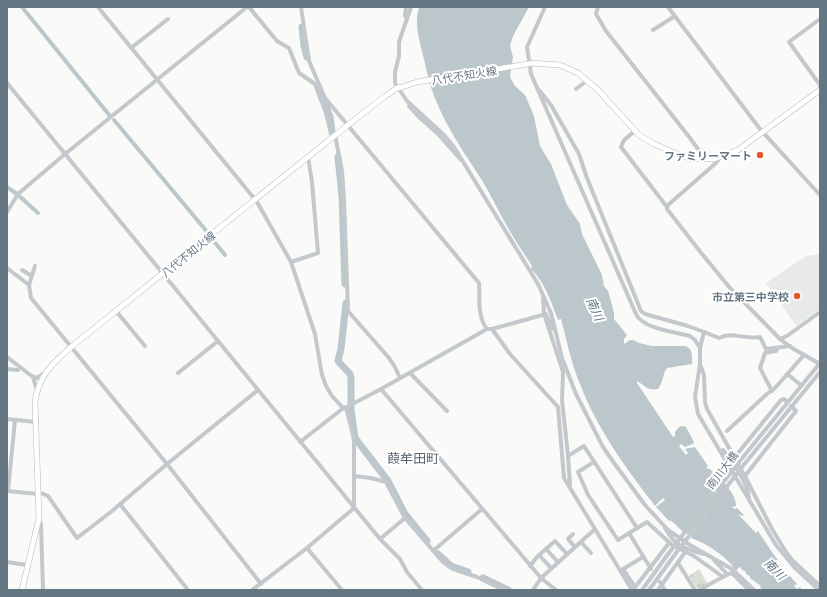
<svg xmlns="http://www.w3.org/2000/svg" width="827" height="597" viewBox="0 0 827 597" font-family="Manrope,'Noto Sans JP',sans-serif">
	<defs>
		<pattern id="park-tufts" width="24" height="20" patternUnits="userSpaceOnUse"><rect width="24" height="20" fill="#dadfd7"/><path d="M3 7l-1-3M5 7V3M7 7l1-3M15 17l-1-3M17 17v-4M19 17l1-3" fill="none" stroke="#b4b9b4"/></pattern>
	</defs>
	<rect width="100%" height="100%" fill="#fafaf8"/>
	<polygon fill="#e8e9e9" points="820,254 820,309 796,326 766,283 806,256"/>
	<polygon fill="url(#park-tufts)" points="699,569 708,584 698,590 689,576"/>
	<path fill="#bbc7cb" d="M419 7H529L513 36 510 46 513 57 510 77 515 86 525 95 534 116 540 146 551 164 567 205 580 224 582 234 602 275 604 286 608 291 611 301 614 313V319L627 335 624 339V344L630 340H633L639 343 652 346H685C693 348 692 357 692 364L667 368C662 375 664 381 658 389 648 391 645 386 637 381V383L673 437 675 436V432L679 427 683 426 686 427 694 442 693 444 685 447 681 444 679 446 686 455 688 453 685 449 695 447 708 466 706 468 710 469C719 478 737 493 736 506L732 507 735 509 737 508 744 515 742 516 738 514 756 533 758 531 774 555 778 560H776L797 584 794 586 797 589 800 587 802 590H765L760 588 761 586 750 578V576L746 574V572L741 569V567L738 568 736 571C728 557 706 543 691 538L692 536 689 533 686 534C680 530 676 524 670 520V522L656 507 665 500 663 498 655 506C626 468 597 429 580 384 571 363 567 341 561 319L558 320C551 302 545 282 531 269L532 266C524 253 515 241 508 228 499 213 492 197 483 182 465 154 446 127 434 96 429 83 426 68 423 55 419 40 414 22 419 7Z"/>
	<g fill="none" stroke-linecap="round" stroke-linejoin="round">
		<g stroke="#bbc7cb" stroke-width="4">
			<polyline points="22,7 110,116"/>
			<polyline points="114,120 208,233"/>
			<polyline points="7,187 17,194 38,213"/>
			<polyline points="212,239 225,255"/>
			<polyline points="7,369 18,370"/>
		</g>
		<g stroke="#bbc7cb" stroke-width="7">
			<polyline points="302,27 304,46 307,57"/>
			<polyline points="320,91 330,117 332,132"/>
			<polyline points="338,157 342,196 345,284"/>
			<polyline points="346,303 341,349 338,361 350,374 351,378 351,410 355,438 388,481 405,514 427,541"/>
			<polyline points="438,554 451,566 468,572"/>
			<polyline points="483,578 508,590"/>
		</g>
		<defs>
			<g id="major">
				<polyline points="530,63 560,65 578,73 598,90 639,135 654,144 682,156 693,159 714,159 738,150 820,90"/>
				<path d="M22 590 39 518 35 402C39 375 52 364 71 347L348 125 384 97 397 88 402 87"/>
			</g>
		</defs>
		<use href="#major" stroke="#b5babe" stroke-width="6"/>
		<g stroke="#c3c8cc" stroke-width="4">
			<polyline points="98,7 257,202 291,262 315,334 322,375 326,386 332,396 343,408"/>
			<polyline points="249,7 277,41 289,48 299,73 315,84 326,113 332,137"/>
			<path d="M301 7 309 61 325 98 479 283C480 298 477 317 487 329"/>
			<polyline points="406,7 405,16 407,18"/>
			<polyline points="411,7 399,42 399,56 395,72 395,83 407,101 444,135 454,147 538,284 551,313 562,358 576,394 603,447 614,463 645,505 668,530 690,545 732,569 754,590"/>
			<path d="M545 7 527 47 531 74 636 314C643 329 675 332 690 336L695 340 700 348"/>
			<polyline points="598,7 596,14 606,31 690,138 703,156 703,159"/>
			<polyline points="668,7 760,129 820,195"/>
			<polyline points="820,19 789,42 820,85"/>
			<polyline points="653,30 675,16"/>
			<polyline points="131,48 168,19"/>
			<polyline points="7,83 380,539 400,559 407,572 422,590"/>
			<polyline points="576,89 588,80"/>
			<polyline points="539,90 551,105 579,154 587,178 641,311 645,314 688,326 704,332"/>
			<polyline points="409,106 419,117 438,134 461,160"/>
			<polyline points="635,131 624,140 621,147 667,207"/>
			<polyline points="335,135 342,171 344,200 348,311 389,358 395,367 400,378"/>
			<polyline points="720,157 716,163 668,205 667,209 702,254 730,288 780,339 787,336 820,312"/>
			<polyline points="7,212 18,194 65,154 247,7"/>
			<polyline points="291,262 318,253 312,182 308,157"/>
			<polyline points="7,268 29,285 31,298 167,464 261,584"/>
			<polyline points="22,270 32,276"/>
			<polyline points="29,285 35,266"/>
			<polyline points="543,297 544,314 563,372 562,400 568,456 570,485"/>
			<polyline points="116,311 145,346"/>
			<polyline points="492,329 510,354 558,407 564,478 632,590"/>
			<polyline points="780,339 792,348 820,364"/>
			<path d="M790 346 766 349 760 337C744 340 733 331 719 338L704 332 700 348V364L704 375 705 402 707 409 747 480 772 529 786 552 792 560 820 586"/>
			<polyline points="7,357 33,377 37,391"/>
			<polyline points="700,364 695,397 698,414 776,545 795,568 819,590"/>
			<polyline points="178,373 218,341"/>
			<polyline points="410,373 447,411"/>
			<polyline points="787,374 801,385"/>
			<polyline points="33,377 37,378 46,372"/>
			<polyline points="381,389 541,578 556,590"/>
			<polyline points="772,391 760,368 765,353 776,351 777,349"/>
			<polyline points="7,419 36,422"/>
			<polyline points="727,431 767,394 775,388 804,355"/>
			<polyline points="300,442 341,410 381,389 487,329 492,329 546,314 552,328 555,330"/>
			<path d="M723 450C732 462 748 482 749 498"/>
			<polyline points="568,456 584,446 637,528"/>
			<polyline points="734,458 781,400 784,399 787,402"/>
			<polyline points="594,462 578,472 588,495 618,540 647,522 672,545 694,556 723,577"/>
			<polyline points="739,462 820,363"/>
			<polyline points="742,467 820,372"/>
			<polyline points="354,476 371,478 386,482 405,518 443,562 453,569 477,577 504,590"/>
			<polyline points="745,476 796,411 791,406"/>
			<polyline points="7,491 38,494 41,493 48,496 77,538 112,511 167,464 258,390"/>
			<polyline points="8,491 15,420"/>
			<polyline points="120,504 188,590"/>
			<polyline points="39,519 41,525 43,590"/>
			<path d="M665 528C676 547 683 548 704 554"/>
			<polyline points="629,533 651,569"/>
			<polyline points="573,534 568,539 575,547"/>
			<polyline points="380,539 405,518"/>
			<polyline points="581,542 591,553"/>
			<polyline points="307,548 342,590"/>
			<polyline points="546,549 558,562"/>
			<polyline points="433,551 482,509"/>
			<polyline points="539,555 551,568"/>
			<polyline points="714,560 727,574"/>
			<polyline points="7,562 27,565"/>
			<polyline points="678,563 695,590"/>
			<polyline points="530,566 537,557 555,541 567,554"/>
			<polyline points="660,582 665,590"/>
			<polyline points="635,587 623,569 643,557"/>
			<polyline points="252,590 307,548 354,508 354,439 346,407"/>
			<polyline points="533,590 541,578 595,529"/>
			<polyline points="633,590 669,543"/>
			<polyline points="642,590 671,550"/>
			<polyline points="649,590 676,553"/>
			<polyline points="658,590 686,551"/>
			<path d="M700 590C708 585 715 581 723 577 727 575 727 574 732 573L749 590"/>
		</g>
		<use href="#major" stroke="#fff" stroke-width="5"/>
		<defs>
			<polyline id="major-bridge" points="402,87 417,82 534,63"/>
		</defs>
		<use href="#major-bridge" stroke="#b5babe" stroke-width="6" stroke-linecap="butt"/>
		<g stroke="#c3c8cc" stroke-width="4">
			<polyline points="671,550 739,462"/>
			<polyline points="676,553 742,467"/>
		</g>
		<use href="#major-bridge" stroke="#fff" stroke-width="5"/>
	</g>
	<g fill="#e4572e" stroke="#fff" stroke-width="1.5">
		<circle cx="760" cy="155" r="4"/>
		<circle cx="797" cy="296" r="4"/>
	</g>
	<g text-anchor="middle" dominant-baseline="central" stroke-width="4" stroke-linejoin="round" paint-order="stroke">
		<g font-size="11" fill="#657683" stroke="#fff">
			<text transform="translate(464 75) rotate(-9)">八代不知火線</text>
			<text transform="translate(188 254) rotate(-39)">八代不知火線</text>
			<text transform="translate(722 470) rotate(-53)">南川大橋</text>
		</g>
		<g font-size="11" font-weight="bold" fill="#657683" stroke="#fff" text-anchor="end">
			<text x="752" y="155">ファミリーマート</text>
			<text x="789" y="296">市立第三中学校</text>
		</g>
		<g font-size="12" font-style="italic" fill="#60757c" stroke="#fff">
			<text transform="translate(595 309) rotate(66)">南川</text>
			<text transform="translate(775 569) rotate(45)">南川</text>
		</g>
		<g font-size="13" fill="#57646e" stroke="#fff">
			<text x="413" y="458">葭牟田町</text>
		</g>
	</g>
	<rect width="827" height="597" fill="none" stroke="#657683" stroke-width="16"/>
</svg>
